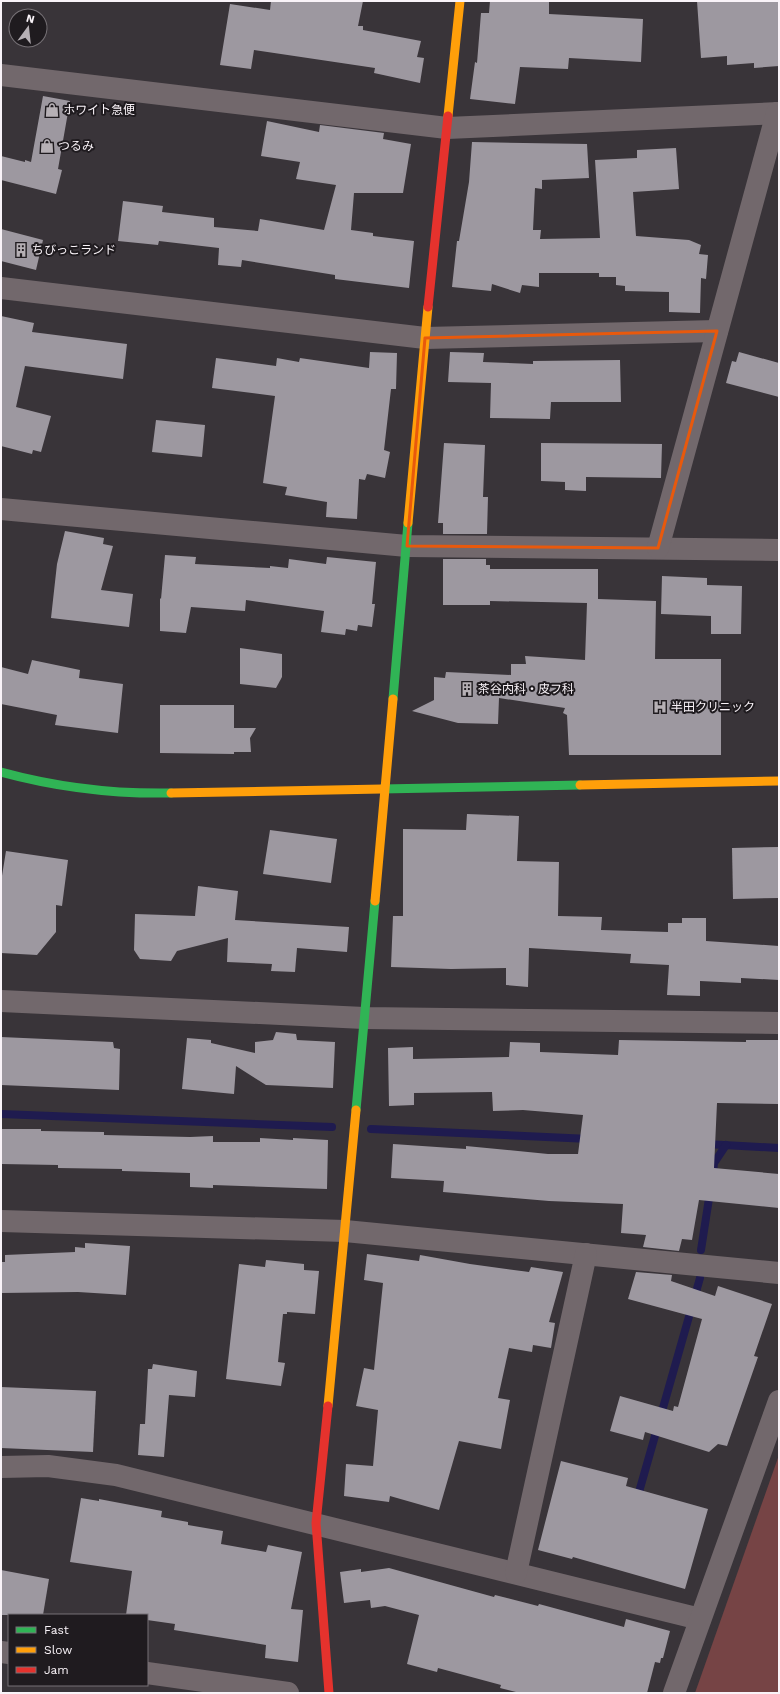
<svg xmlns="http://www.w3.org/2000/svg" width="780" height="1694" viewBox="0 0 780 1694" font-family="'Work Sans','Noto Sans JP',sans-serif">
	<rect width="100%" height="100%" fill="#393439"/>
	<polygon fill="#764445" points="779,1455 779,1693 695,1693"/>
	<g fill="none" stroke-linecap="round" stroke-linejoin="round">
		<g stroke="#1f1b4f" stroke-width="8">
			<polyline points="1,1114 332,1127"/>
			<polyline points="371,1129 590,1139"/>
			<polyline points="706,1144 779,1148"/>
			<polyline points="713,1172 714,1163 726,1145"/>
			<polyline points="701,1250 710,1192"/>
			<polyline points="637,1499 700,1278"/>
		</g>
	</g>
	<g fill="#9d98a0">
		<polygon points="271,1 363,1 358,26 363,26 363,30 421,41 417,57 424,58 420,83 374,73 375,68 254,50 251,69 220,65 230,4 270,10"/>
		<polygon points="490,1 549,1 549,14 643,19 641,62 569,58 568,69 520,67 515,104 470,99 475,62 477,63 481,13 489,13"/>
		<polygon points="697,1 779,1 779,66 754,68 754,63 727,65 727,56 701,58"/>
		<polygon points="43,96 70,101 58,169 62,170 56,194 1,180 1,156 25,162 25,160 31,162"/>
		<polygon points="267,121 319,132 320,125 384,133 383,139 411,144 403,193 354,193 351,230 373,233 373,236 414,241 409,288 335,279 335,275 242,260 241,267 218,265 219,248 159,241 158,245 118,241 123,201 163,206 162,212 214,218 214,227 258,231 260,219 324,230 336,185 296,179 300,162 261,156"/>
		<polygon points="472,142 587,144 589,178 542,180 542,189 535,188 533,230 541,230 540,239 600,238 595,160 637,158 637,150 676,148 679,189 633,192 636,236 689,240 701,245 699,254 708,255 706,279 701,278 700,313 669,312 669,292 625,291 625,286 616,285 616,277 599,277 599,273 539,273 539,287 522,285 520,293 492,284 491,291 452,287 457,241 459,241 469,182"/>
		<polygon points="1,229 43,240 36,270 1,261"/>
		<polygon points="1,316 34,323 32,332 127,344 123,379 25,366 16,407 51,416 41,452 33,450 32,454 1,446"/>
		<polygon points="370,352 397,353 396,389 391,389 384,450 390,452 385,478 367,474 365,480 359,479 357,519 326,517 327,502 285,495 287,487 263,483 275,396 212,388 216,358 276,366 277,358 299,362 300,358 369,368"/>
		<polygon points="450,352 484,353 483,362 533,364 533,361 620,360 621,402 551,402 550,419 490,418 491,383 448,382"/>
		<polygon points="739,352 779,363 779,397 726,383 732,361 736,362"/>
		<polygon points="156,420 205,425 202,457 152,452"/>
		<polygon points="444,443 485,445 483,497 488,497 487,534 443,534 443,523 438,523"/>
		<polygon points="541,443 662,444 661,478 586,477 586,491 565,490 565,482 541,481"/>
		<polygon points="65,531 104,538 103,544 113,546 101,590 133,594 129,627 51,618 57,564"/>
		<polygon points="165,555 196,557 195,564 270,568 270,566 288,568 289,559 326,564 327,557 376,562 372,604 375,604 372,627 358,625 357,631 346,629 345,635 321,632 324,611 246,600 245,611 191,607 186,633 160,631 160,598 161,599"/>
		<polygon points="443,559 486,559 486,565 490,565 490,569 598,569 598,599 656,601 655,659 721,659 721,755 569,755 567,715 563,713 565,708 499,698 498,724 458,723 412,711 434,700 434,677 445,678 446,672 511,675 511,664 526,664 525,656 585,660 587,603 490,601 490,605 443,605"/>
		<polygon points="662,576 707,578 707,585 742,586 741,634 711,634 711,616 661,614"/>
		<polygon points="240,648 282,654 282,677 276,688 240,684"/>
		<polygon points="32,660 80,670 79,678 123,684 118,733 55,725 57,715 1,704 1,667 28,674"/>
		<polygon points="160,705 234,705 234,728 256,728 250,738 251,752 234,752 234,754 160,753"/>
		<polygon points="467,814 519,816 517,861 559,862 558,916 602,917 601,930 668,932 668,923 682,923 682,918 706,918 706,941 779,946 779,980 741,978 741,983 700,981 700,996 667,995 669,965 630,963 631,954 529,948 528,987 506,985 506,968 451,969 391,967 393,916 403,916 403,829 466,830"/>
		<polygon points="270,830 337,839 331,883 263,874"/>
		<polygon points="779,847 779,898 733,899 732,848"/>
		<polygon points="6,851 68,860 62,906 56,905 56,932 37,955 1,953 1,882"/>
		<polygon points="198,886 238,891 235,920 349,927 347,952 297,948 295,972 271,971 272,964 227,962 228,938 177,951 171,961 140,959 134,950 135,914 195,916"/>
		<polygon points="276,1032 296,1034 297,1040 335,1042 333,1088 266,1085 236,1066 234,1094 182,1089 187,1038 211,1040 211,1043 255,1053 255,1042 273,1040"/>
		<polygon points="1,1037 113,1042 114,1048 120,1049 119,1090 1,1085"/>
		<polygon points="619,1040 746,1042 746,1040 779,1040 779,1104 717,1103 714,1168 779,1174 779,1208 699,1200 692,1240 682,1239 679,1251 643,1247 646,1235 621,1233 623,1204 549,1201 443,1192 444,1181 391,1178 393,1144 466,1149 466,1146 548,1154 578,1154 583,1115 523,1110 493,1111 492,1092 414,1093 414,1105 389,1106 388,1048 413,1047 413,1059 509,1057 510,1042 540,1043 540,1052 618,1055"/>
		<polygon points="1,1129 41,1129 41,1131 104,1132 104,1135 190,1137 213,1136 213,1142 260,1142 260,1138 293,1140 293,1138 328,1140 327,1189 213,1185 213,1188 190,1187 190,1173 122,1171 122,1169 58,1168 58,1165 1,1164"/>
		<polygon points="85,1243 130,1246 126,1295 78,1292 1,1293 1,1262 5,1262 5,1255 75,1252 75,1247 85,1248"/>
		<polygon points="367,1254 419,1261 420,1255 470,1264 529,1272 531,1267 563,1272 549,1322 555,1323 551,1348 533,1345 532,1352 509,1348 498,1398 510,1400 501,1449 459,1441 439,1510 390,1496 389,1502 344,1496 346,1464 373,1466 378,1410 356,1406 364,1368 374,1370 383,1283 364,1280"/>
		<polygon points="266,1260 304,1264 304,1270 319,1271 315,1314 287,1312 287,1314 283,1314 278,1362 285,1363 281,1386 226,1379 239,1264 265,1267"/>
		<polygon points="636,1272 672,1275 671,1281 715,1296 718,1286 772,1304 754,1356 758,1357 727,1446 718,1444 709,1452 645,1432 643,1440 610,1431 620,1396 673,1411 674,1406 678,1407 702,1319 628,1299"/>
		<polygon points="153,1364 197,1371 195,1397 169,1395 164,1457 138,1455 140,1424 145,1424 148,1369 152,1369"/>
		<polygon points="1,1387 96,1391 93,1452 1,1448"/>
		<polygon points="561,1461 628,1478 626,1486 708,1509 685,1589 573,1557 572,1559 538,1550"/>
		<polygon points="81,1498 99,1501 99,1499 162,1511 161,1517 188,1522 188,1525 223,1531 221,1544 266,1552 268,1545 302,1552 291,1609 303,1610 298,1662 265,1658 266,1645 174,1630 175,1624 147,1620 147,1615 126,1615 132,1571 70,1562"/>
		<polygon points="389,1568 494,1597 495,1595 538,1606 539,1604 624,1627 626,1619 670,1631 663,1658 661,1658 660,1663 655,1662 647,1693 520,1693 500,1688 501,1685 438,1668 437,1672 407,1664 419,1615 385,1606 371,1608 370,1600 344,1603 340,1572 361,1569 361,1572"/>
		<polygon points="1,1570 49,1579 43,1615 1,1615"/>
	</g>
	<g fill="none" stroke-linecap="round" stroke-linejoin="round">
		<g stroke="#72686c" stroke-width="22">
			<polyline points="1,75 447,128 779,113"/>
			<polyline points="1,288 425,338 717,331"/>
			<polyline points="1,509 407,546 779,550"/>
			<polyline points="658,548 777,113"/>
			<polyline points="1,1001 364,1018 779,1023"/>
			<polyline points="1,1221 345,1231 779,1273"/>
			<polyline points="1,1467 48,1466 116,1475 700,1619"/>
			<polyline points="516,1573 586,1254"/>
			<polyline points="1,1652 9,1653"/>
			<polyline points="147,1673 288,1693"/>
			<polyline points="674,1693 779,1401"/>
		</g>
		<g stroke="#30b455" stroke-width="9">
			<polyline points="393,699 408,523"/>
			<path d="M1 772C56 787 114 794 171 793"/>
			<polyline points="382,789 580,785"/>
			<polyline points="356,1110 375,901"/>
		</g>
		<g stroke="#ff9f0a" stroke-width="9">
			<polyline points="448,116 460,1"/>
			<polyline points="408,523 428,307"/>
			<polyline points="580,785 779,781"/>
			<polyline points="171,793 382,789"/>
			<polyline points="375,901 393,699"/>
			<polyline points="328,1406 356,1110"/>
		</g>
		<g stroke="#e5322d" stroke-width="9">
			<polyline points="428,307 448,116"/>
			<polyline points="328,1406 316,1523 329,1693"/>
		</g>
	</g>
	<path fill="none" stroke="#e8590c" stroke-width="3" stroke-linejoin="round" d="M717 331 658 548 407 546 425 338Z"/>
	<defs>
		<symbol id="shop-bare" viewBox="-9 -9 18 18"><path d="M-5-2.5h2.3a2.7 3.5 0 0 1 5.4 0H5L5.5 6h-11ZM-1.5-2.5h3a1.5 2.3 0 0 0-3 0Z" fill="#b6b0b5" stroke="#1f1b1f" stroke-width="2.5" paint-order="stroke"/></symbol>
		<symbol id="building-bare" viewBox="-9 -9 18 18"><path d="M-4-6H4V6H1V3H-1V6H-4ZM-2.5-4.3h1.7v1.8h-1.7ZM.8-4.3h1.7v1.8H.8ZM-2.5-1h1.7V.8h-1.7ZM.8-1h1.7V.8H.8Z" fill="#b6b0b5" stroke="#1f1b1f" stroke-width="2.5" paint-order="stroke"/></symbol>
		<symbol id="hospital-bare" viewBox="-9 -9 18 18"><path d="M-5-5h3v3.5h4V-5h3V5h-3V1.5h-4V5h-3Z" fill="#b6b0b5" stroke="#1f1b1f" stroke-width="2.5" paint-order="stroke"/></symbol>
	</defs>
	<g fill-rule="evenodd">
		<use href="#shop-bare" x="42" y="100" width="20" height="20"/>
		<use href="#shop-bare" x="37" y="136" width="20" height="20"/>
		<use href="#building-bare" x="11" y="240" width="20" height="20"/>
		<use href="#building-bare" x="457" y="679" width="20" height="20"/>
		<use href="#hospital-bare" x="650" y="697" width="20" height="20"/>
	</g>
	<g text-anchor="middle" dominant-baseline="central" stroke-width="4" stroke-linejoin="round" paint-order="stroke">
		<g font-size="12" fill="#f9f3f8" stroke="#1f1b1f" text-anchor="start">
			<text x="63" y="110">ホワイト急便</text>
			<text x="58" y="146">つるみ</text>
			<text x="32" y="250">ちびっこランド</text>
			<text x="478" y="689">茶谷内科・皮フ科</text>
			<text x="671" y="707">半田クリニック</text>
		</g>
	</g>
	<rect width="780" height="1694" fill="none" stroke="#f9f3f8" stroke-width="4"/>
	<rect x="8" y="1614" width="140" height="72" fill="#1f1b1f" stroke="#767176"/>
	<rect x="16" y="1627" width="20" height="6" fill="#30b455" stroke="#767176"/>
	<text x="44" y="1634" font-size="12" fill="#f9f3f8">Fast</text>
	<rect x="16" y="1647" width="20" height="6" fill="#ff9f0a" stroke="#767176"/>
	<text x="44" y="1654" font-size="12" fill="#f9f3f8">Slow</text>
	<rect x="16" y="1667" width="20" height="6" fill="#e5322d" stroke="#767176"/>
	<text x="44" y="1674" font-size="12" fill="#f9f3f8">Jam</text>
	<g transform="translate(28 28) rotate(15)"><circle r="19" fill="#1f1b1f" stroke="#767176"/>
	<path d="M0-3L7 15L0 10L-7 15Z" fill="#b6b0b5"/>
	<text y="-6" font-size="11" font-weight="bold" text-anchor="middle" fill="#f9f3f8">N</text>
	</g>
</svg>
